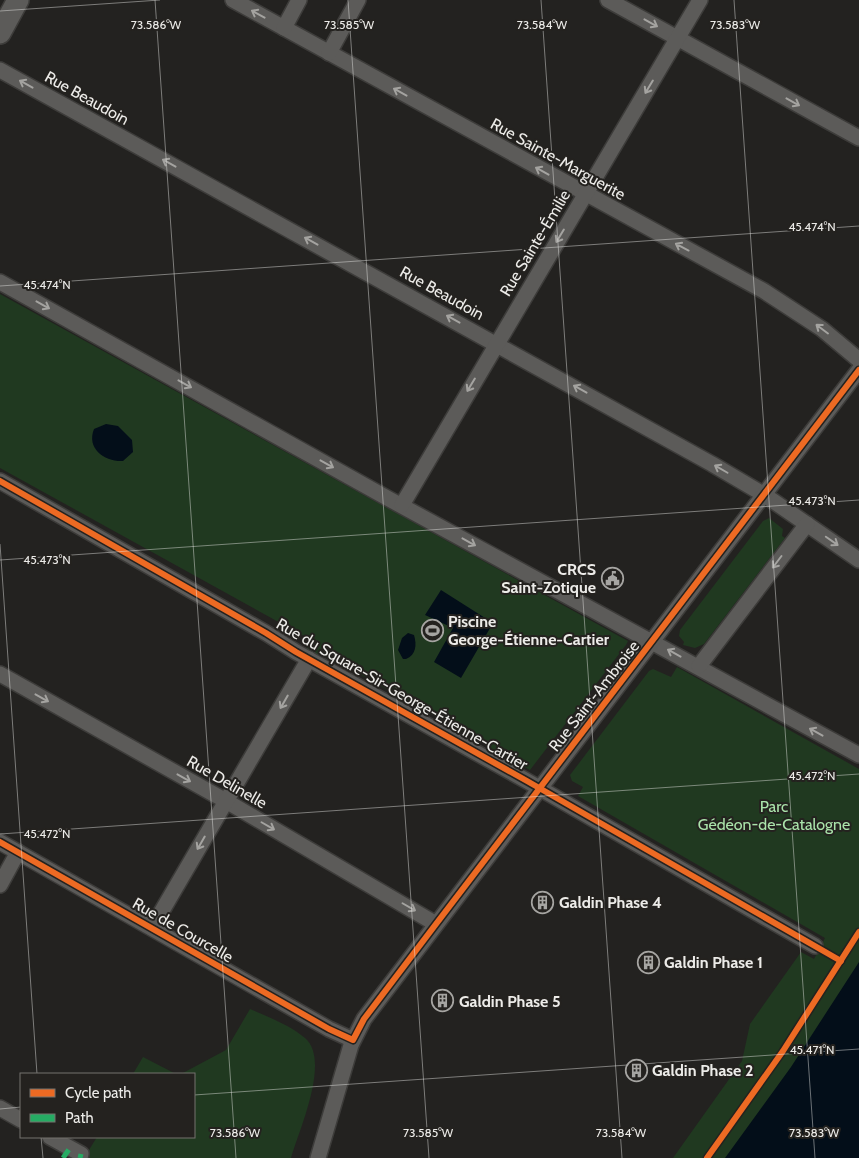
<svg xmlns="http://www.w3.org/2000/svg" width="859" height="1158" viewBox="0 0 859 1158" font-family="Cabin,sans-serif">
	<rect width="100%" height="100%" fill="#232220"/>
	<g fill="#203920">
		<polygon points="0,294 617,635 628,641 626,645 530,770 347,667 350,662 327,649 322,658 305,650 308,644 311,646 313,641 0,468"/>
		<polygon points="769,518 783,529 782,536 785,538 704,644 695,648 683,645 684,642 679,636 680,630 763,521"/>
		<polygon points="677,667 859,769 859,1158 673,1158 742,1061 750,1024 801,952 814,959 825,938 578,796 583,787 572,781 570,775 649,671 653,669 671,677"/>
		<path d="M250 1009C268 1017 290 1025 305 1038 331 1060 299 1130 291 1158H84L97 1137H194V1074H181L226 1050Z"/>
		<polygon points="143,1057 174,1073 176,1074 133,1074"/>
	</g>
	<g fill="#030e19">
		<path d="M106 424 118 426 132 440 133 452 123 461C105 462 86 449 94 429Z"/>
		<polygon points="441,590 493,623 461,678 434,662 453,628 425,615"/>
		<path d="M408 633 414 635C417 645 416 655 406 659H403L398 650 402 638Z"/>
		<polygon points="859,962 859,1158 725,1158 791,1067"/>
	</g>
	<g fill="none" stroke-linecap="round" stroke-linejoin="round">
		<defs>
			<g id="minor">
				<polyline points="233,0 764,291 822,329 859,360"/>
				<polyline points="608,0 859,138"/>
				<polyline points="284,28 299,0"/>
				<polyline points="329,53 358,0"/>
				<polyline points="0,70 712,464 763,494 859,560"/>
				<polyline points="0,282 389,499 859,755"/>
				<polyline points="0,481 266,633 296,652 527,781 815,946"/>
				<polyline points="402,505 700,0"/>
				<polyline points="699,666 807,524"/>
				<polyline points="0,674 226,801 436,924"/>
				<polyline points="0,842 329,1029 353,1040"/>
				<polyline points="0,885 18,852"/>
				<polyline points="152,928 309,659"/>
				<polyline points="0,1108 21,1120"/>
				<polyline points="50,1137 81,1154 80,1158"/>
				<polyline points="318,1158 351,1045 364,1019 859,370"/>
			</g>
			<polyline id="secondary" points="0,33 18,0"/>
		</defs>
		<use href="#minor" stroke="#3d3c3a" stroke-width="18"/>
		<use href="#secondary" stroke="#3d3c3a" stroke-width="24"/>
		<use href="#minor" stroke="#5c5b59" stroke-width="15"/>
		<use href="#secondary" stroke="#5c5b59" stroke-width="21"/>
		<g stroke="#26ab63" stroke-width="5" stroke-dasharray="10 5" stroke-linecap="butt">
			<polyline points="63,1158 70,1148"/>
			<polyline points="80,1158 81,1154"/>
		</g>
		<defs>
			<g id="cycleway">
				<polyline points="0,481 266,633 296,652 527,781 841,961"/>
				<polyline points="0,842 329,1029 353,1040 364,1019 436,924 859,370"/>
				<polyline points="707,1158 783,1051 859,932"/>
			</g>
		</defs>
		<use href="#cycleway" stroke="#24221f" stroke-width="9"/>
		<use href="#cycleway" stroke="#ed6a23" stroke-width="6"/>
	</g>
	<defs><path id="oneway-shaft" d="M-6 0H5M1.5-3L5.5 0L1.5 3" fill="none" stroke-width="1.6" stroke-linecap="round" stroke-linejoin="round" transform="scale(1.25)"/></defs>
	<g stroke="#a4a3a0">
		<use href="#oneway-shaft" transform="translate(258 14) rotate(-151)"/>
		<use href="#oneway-shaft" transform="translate(651 23) rotate(29)"/>
		<use href="#oneway-shaft" transform="translate(26 84) rotate(-151)"/>
		<use href="#oneway-shaft" transform="translate(649 87) rotate(121)"/>
		<use href="#oneway-shaft" transform="translate(400 92) rotate(-151)"/>
		<use href="#oneway-shaft" transform="translate(793 102) rotate(29)"/>
		<use href="#oneway-shaft" transform="translate(169 163) rotate(-151)"/>
		<use href="#oneway-shaft" transform="translate(542 171) rotate(-151)"/>
		<use href="#oneway-shaft" transform="translate(560 236) rotate(121)"/>
		<use href="#oneway-shaft" transform="translate(311 241) rotate(-151)"/>
		<use href="#oneway-shaft" transform="translate(682 247) rotate(-152)"/>
		<use href="#oneway-shaft" transform="translate(43 305) rotate(29)"/>
		<use href="#oneway-shaft" transform="translate(453 319) rotate(-151)"/>
		<use href="#oneway-shaft" transform="translate(822 329) rotate(-143)"/>
		<use href="#oneway-shaft" transform="translate(185 384) rotate(29)"/>
		<use href="#oneway-shaft" transform="translate(471 385) rotate(121)"/>
		<use href="#oneway-shaft" transform="translate(580 389) rotate(-151)"/>
		<use href="#oneway-shaft" transform="translate(327 464) rotate(29)"/>
		<use href="#oneway-shaft" transform="translate(721 469) rotate(-150)"/>
		<use href="#oneway-shaft" transform="translate(832 541) rotate(35)"/>
		<use href="#oneway-shaft" transform="translate(469 542) rotate(29)"/>
		<use href="#oneway-shaft" transform="translate(777 562) rotate(127)"/>
		<use href="#oneway-shaft" transform="translate(674 653) rotate(-151)"/>
		<use href="#oneway-shaft" transform="translate(42 698) rotate(29)"/>
		<use href="#oneway-shaft" transform="translate(284 702) rotate(120)"/>
		<use href="#oneway-shaft" transform="translate(816 732) rotate(-151)"/>
		<use href="#oneway-shaft" transform="translate(184 778) rotate(29)"/>
		<use href="#oneway-shaft" transform="translate(268 826) rotate(30)"/>
		<use href="#oneway-shaft" transform="translate(201 843) rotate(120)"/>
		<use href="#oneway-shaft" transform="translate(409 907) rotate(30)"/>
	</g>
	<path fill="none" stroke="#ecebe8" stroke-width="1" stroke-opacity="0.45" d="M155 0 236 1158M348 0 429 1158M541 0 622 1158M734 0 815 1158M0 11 160 0M0 286 859 226M0 544 37 1074M0 560 859 500M0 834 859 774M194 1095 859 1049M0 1109 21 1107M41 1137 43 1158"/>
	<defs>
		<symbol id="civic-ring" viewBox="-11 -11 22 22"><circle r="9.5" fill="#24221f" stroke="#a6a5a2" stroke-width="1.5"/><path d="M-.6-6.5H3V-4.5H.6V-3L4-1V1h2V6H-6V1h2V-1L-.6-3ZM-1.2 2.5V6h2.4V2.5Z" fill="#a6a5a2"/></symbol>
		<symbol id="stadium-ring" viewBox="-11 -11 22 22"><circle r="9.5" fill="#24221f" stroke="#a6a5a2" stroke-width="1.5"/><path d="M0-5a6.5 5 0 1 0 0 10a6.5 5 0 1 0 0-10ZM-3.5-1.8h7v3.6h-7Z" fill="#a6a5a2"/></symbol>
		<symbol id="building-ring" viewBox="-11 -11 22 22"><circle r="9.5" fill="#24221f" stroke="#a6a5a2" stroke-width="1.5"/><path d="M-4-6H4V6H1V3H-1V6H-4ZM-2.5-4.3h1.7v1.8h-1.7ZM.8-4.3h1.7v1.8H.8ZM-2.5-1h1.7V.8h-1.7ZM.8-1h1.7V.8H.8Z" fill="#a6a5a2"/></symbol>
	</defs>
	<g fill-rule="evenodd">
		<use href="#civic-ring" x="600" y="566" width="25" height="25"/>
		<use href="#stadium-ring" x="420" y="618" width="25" height="25"/>
		<use href="#building-ring" x="530" y="890" width="25" height="25"/>
		<use href="#building-ring" x="636" y="950" width="25" height="25"/>
		<use href="#building-ring" x="430" y="988" width="25" height="25"/>
		<use href="#building-ring" x="624" y="1058" width="25" height="25"/>
	</g>
	<g text-anchor="middle" dominant-baseline="central" stroke-width="4" stroke-linejoin="round" paint-order="stroke">
		<g font-size="16" fill="#ecebe8" stroke="#24221f">
			<text transform="translate(87 98) rotate(29)">Rue Beaudoin</text>
			<text transform="translate(558 159) rotate(29)">Rue Sainte-Marguerite</text>
			<text transform="translate(535 243) rotate(-59)">Rue Sainte-Émilie</text>
			<text transform="translate(442 293) rotate(29)">Rue Beaudoin</text>
			<text transform="translate(402 694) rotate(30)">Rue du Square-Sir-George-Étienne-Cartier</text>
			<text transform="translate(594 696) rotate(-52)">Rue Saint-Ambroise</text>
			<text transform="translate(227 782) rotate(30)">Rue Delinelle</text>
			<text transform="translate(183 930) rotate(30)">Rue de Courcelle</text>
		</g>
		<g font-size="16" font-weight="bold" fill="#ecebe8" stroke="#24221f" text-anchor="start">
			<text x="596" y="569" text-anchor="end">CRCS<tspan x="596" dy="18">Saint-Zotique</tspan></text>
			<text x="448" y="621">Piscine<tspan x="448" dy="18">George-Étienne-Cartier</tspan></text>
			<text x="559" y="902">Galdin Phase 4</text>
			<text x="664" y="962">Galdin Phase 1</text>
			<text x="459" y="1001">Galdin Phase 5</text>
			<text x="652" y="1070">Galdin Phase 2</text>
		</g>
		<g font-size="16" fill="#aae3aa" stroke="#24221f">
			<text x="774" y="806">Parc<tspan x="774" dy="18">Gédéon-de-Catalogne</tspan></text>
		</g>
	</g>
	<g font-size="12" text-anchor="middle" fill="#ecebe8" stroke="#24221f" stroke-width="4" stroke-linejoin="round" paint-order="stroke">
		<text x="156" y="29">73.586°W</text>
		<text x="349" y="29">73.585°W</text>
		<text x="542" y="29">73.584°W</text>
		<text x="735" y="29">73.583°W</text>
		<text x="812" y="231">45.474°N</text>
		<text x="47" y="289">45.474°N</text>
		<text x="812" y="505">45.473°N</text>
		<text x="47" y="564">45.473°N</text>
		<text x="812" y="780">45.472°N</text>
		<text x="47" y="838">45.472°N</text>
		<text x="812" y="1054">45.471°N</text>
		<text x="235" y="1137">73.586°W</text>
		<text x="428" y="1137">73.585°W</text>
		<text x="621" y="1137">73.584°W</text>
		<text x="814" y="1137">73.583°W</text>
	</g>
	<rect x="20" y="1073" width="175" height="65" fill="#24221f" stroke="#74726f"/>
	<rect x="30" y="1089" width="25" height="8" fill="#ed6a23" stroke="#74726f"/>
	<text x="65" y="1098" font-size="15" fill="#ecebe8">Cycle path</text>
	<rect x="30" y="1114" width="25" height="8" fill="#26ab63" stroke="#74726f"/>
	<text x="65" y="1123" font-size="15" fill="#ecebe8">Path</text>
</svg>
